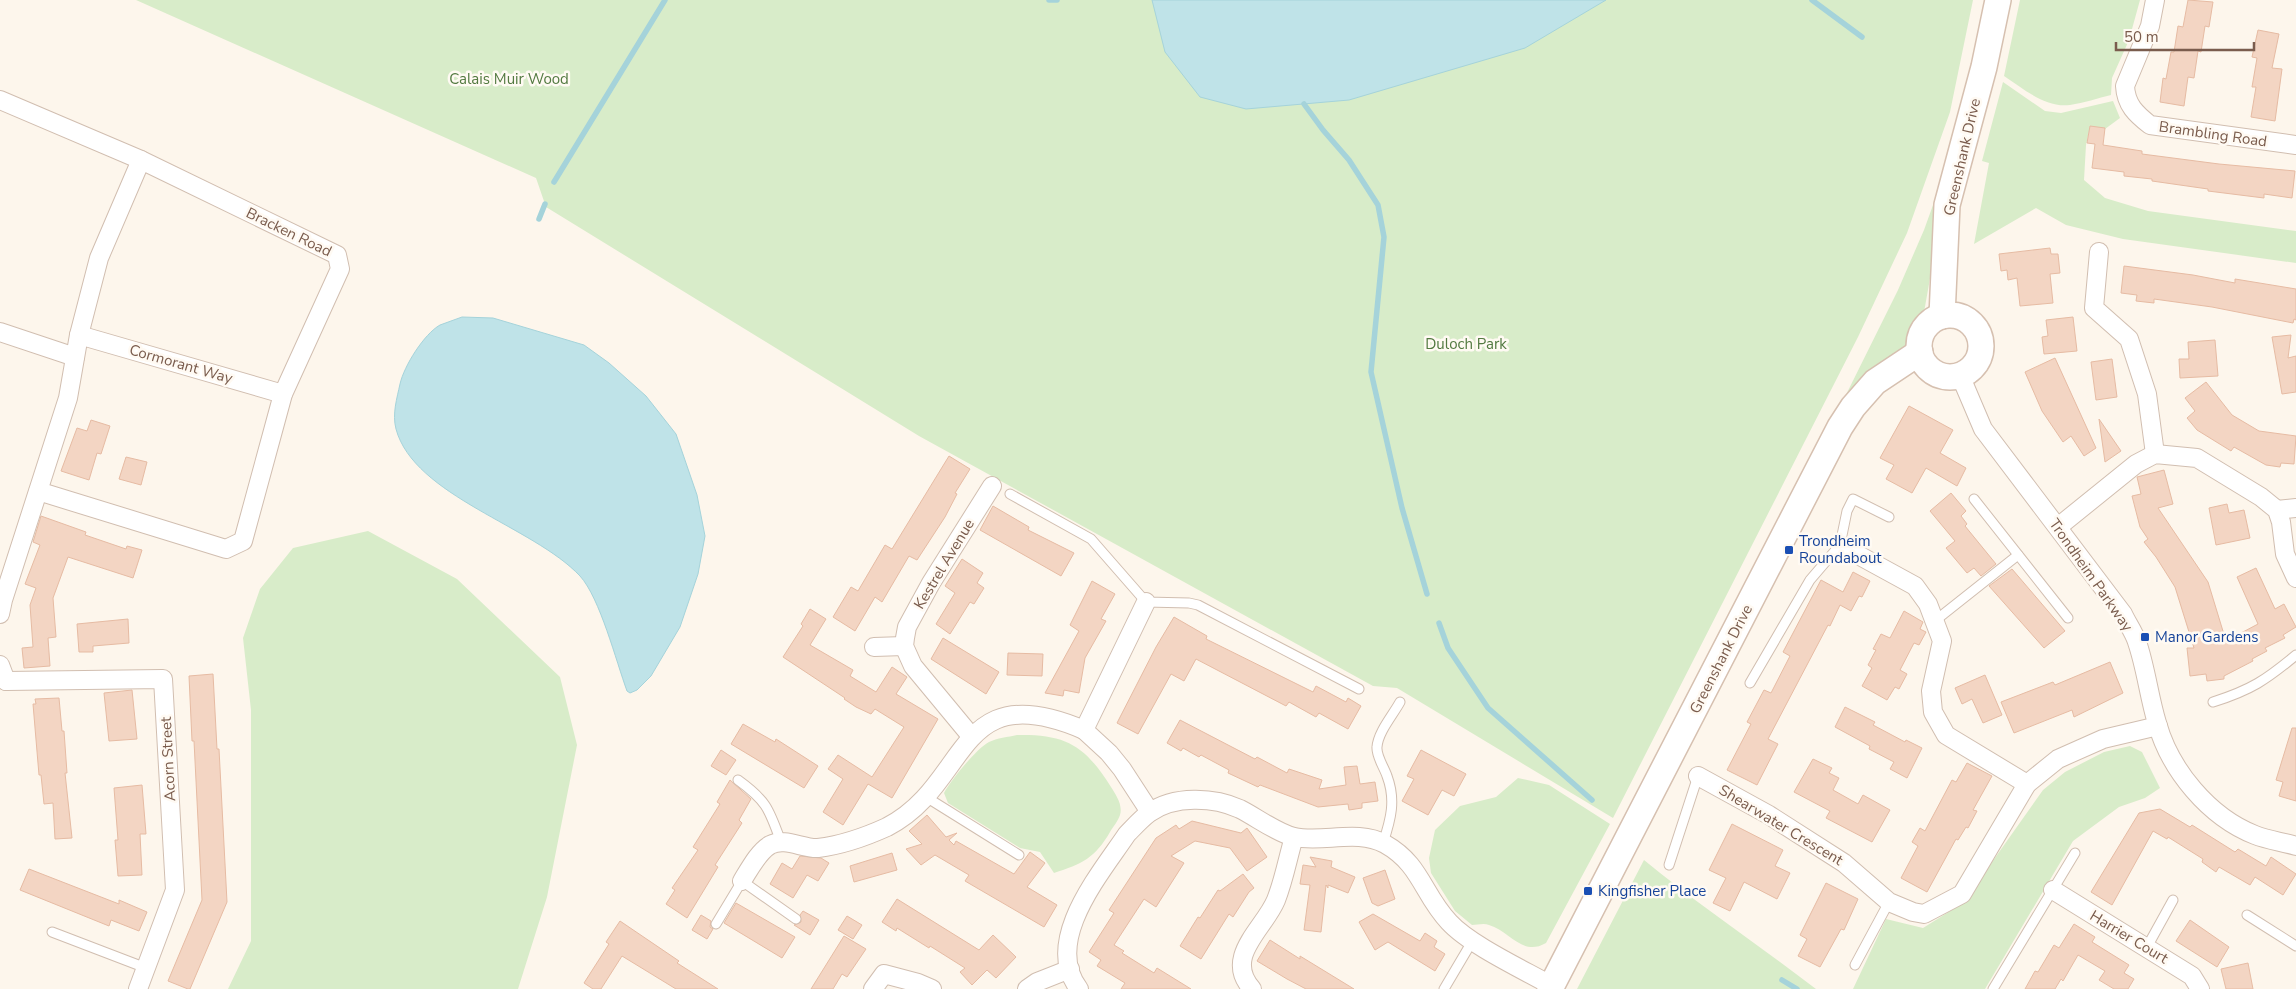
<svg xmlns="http://www.w3.org/2000/svg" width="2296" height="989" viewBox="0 0 2296 989" font-family="'Nunito Sans',sans-serif">
	<rect width="100%" height="100%" fill="#fdf6ec"/>
	<g fill="#d8ecc9">
		<polygon points="136,0 1973,0 1950,112 1907,233 1858,337 1613,818 1397,688 1373,686 919,436 546,207 536,178"/>
		<path d="M2020 0H2140L2129 40 2112 78 2111 95C2098 98 2084 103 2070 105 2045 108 2024 89 2004 76Z"/>
		<polygon points="2003,82 2045,111 2061,113 2113,101 2120,118 2105,129 2090,127 2086,145 2084,180 2105,198 2148,211 2296,231 2296,263 2123,239 2066,225 2036,208 1974,244 1989,163 1982,161"/>
		<polygon points="1946,169 1949,171 1923,318 1914,337 1833,421 1898,290 1924,230"/>
		<polygon points="368,531 457,579 560,677 577,745 547,897 518,989 228,989 251,941 251,710 243,638 260,589 293,548"/>
		<path d="M1017 735C1067 734 1085 746 1111 787 1116 795 1123 805 1120 815 1118 821 1113 827 1110 832 1095 858 1082 864 1054 873L1040 852 1020 848 948 803 944 793C951 780 976 749 989 742 997 738 1008 737 1017 735Z"/>
		<polygon points="2130,746 2142,752 2160,788 2145,798 2119,807 2073,841 1985,989 1853,989 1886,919 1923,928 1963,903 2043,790 2065,772 2104,752"/>
		<path d="M1518 778 1549 785 1610 824 1546 943C1522 957 1510 931 1489 925 1484 923 1477 925 1472 925L1455 911 1431 873 1429 858 1435 830 1460 806 1496 797Z"/>
		<path d="M1644 860C1700 906 1759 945 1816 989H1577Z"/>
	</g>
	<g fill="#bfe3e8" stroke="#a5d3da">
		<polygon points="1152,0 1606,0 1525,48 1349,100 1246,109 1200,97 1165,52"/>
		<path d="M462 317 493 318 584 345 609 363 646 396 676 434 697 495 705 536 698 574 680 627 651 676 637 690 630 693 627 691C616 661 600 598 580 576 533 526 414 496 396 429 392 414 397 398 400 384 404 366 424 334 440 325 447 322 455 320 462 317Z"/>
	</g>
	<g fill="none" stroke-linecap="round" stroke-linejoin="round">
		<g stroke="#a5d3da" stroke-width="5.5">
			<polyline points="1049,0 1057,0"/>
			<polyline points="1812,0 1862,37"/>
			<polyline points="1304,104 1323,130 1349,160 1378,205 1384,237 1371,372 1402,508 1427,594"/>
			<polyline points="554,182 665,0"/>
			<polyline points="539,219 545,204"/>
			<polyline points="1439,623 1448,648 1488,708 1592,800"/>
			<polyline points="1782,980 1797,989"/>
		</g>
	</g>
	<g fill="#f3d5c3" stroke="#e6bba3">
		<polygon points="2188,0 2213,2 2209,27 2205,26 2201,52 2198,51 2194,78 2188,77 2184,106 2160,102 2163,78 2166,79 2171,52 2174,52 2178,26 2183,27"/>
		<polygon points="2258,30 2279,34 2272,68 2282,69 2275,121 2251,117 2256,87 2252,87 2257,58 2252,57"/>
		<polygon points="2090,126 2105,128 2103,145 2142,151 2142,154 2219,164 2295,171 2292,198 2264,194 2264,198 2208,191 2208,189 2152,181 2152,179 2124,176 2124,172 2092,168 2095,144 2087,143"/>
		<polygon points="2050,248 2051,254 2058,254 2060,273 2050,274 2053,303 2020,306 2017,278 2008,280 2007,270 2001,271 1999,254"/>
		<polygon points="2124,266 2193,275 2235,283 2235,279 2296,289 2296,320 2294,319 2293,323 2212,307 2154,299 2154,303 2136,301 2137,295 2121,293"/>
		<polygon points="2073,317 2077,351 2044,354 2042,337 2048,336 2046,320"/>
		<polygon points="2291,335 2288,358 2296,356 2296,392 2282,394 2272,337"/>
		<polygon points="2215,340 2218,376 2180,378 2179,359 2189,359 2188,342"/>
		<polygon points="2055,358 2096,448 2084,456 2071,436 2063,442 2042,411 2025,372"/>
		<polygon points="2112,359 2117,397 2096,400 2091,362"/>
		<polygon points="2206,382 2232,415 2259,431 2296,436 2294,464 2281,463 2280,467 2266,465 2234,447 2231,451 2197,430 2187,418 2195,411 2185,398"/>
		<polygon points="1909,406 1953,430 1940,453 1966,468 1957,486 1926,468 1912,493 1886,479 1894,465 1880,458"/>
		<polygon points="2099,419 2121,451 2105,462"/>
		<polygon points="91,420 110,426 101,454 97,453 89,480 61,471 77,428 87,431"/>
		<polygon points="949,456 970,469 955,493 957,494 945,517 917,560 909,556 882,602 875,597 855,631 833,617 851,587 858,591 885,545 892,549"/>
		<polygon points="126,457 147,462 141,485 119,479"/>
		<polygon points="2164,470 2173,504 2158,508 2208,582 2226,641 2258,624 2237,577 2256,568 2275,609 2284,604 2296,627 2283,635 2285,638 2265,648 2267,651 2252,659 2253,661 2224,676 2224,679 2207,681 2206,674 2190,676 2187,648 2194,648 2175,587 2156,557 2144,542 2148,539 2140,527 2132,496 2141,494 2137,477"/>
		<polygon points="1951,493 1966,511 1961,516 1967,524 1965,526 1996,564 1981,576 1974,568 1967,573 1946,548 1955,541 1930,511"/>
		<polygon points="2227,504 2229,513 2244,510 2250,538 2216,545 2209,508"/>
		<polygon points="993,506 1029,527 1028,530 1074,553 1061,576 980,530"/>
		<polygon points="41,516 86,532 85,535 126,549 127,546 142,550 133,578 68,557 53,598 56,637 48,638 50,666 24,668 22,648 33,647 30,605 36,588 25,584 40,545 33,542"/>
		<polygon points="962,559 983,573 977,583 984,588 974,604 970,602 950,634 936,624 955,593 945,586"/>
		<polygon points="2012,569 2065,631 2044,648 1989,586"/>
		<polygon points="1853,572 1870,581 1862,597 1859,596 1851,611 1840,605 1830,626 1828,625 1768,739 1778,744 1757,785 1727,770 1751,724 1747,722 1764,690 1771,693 1790,656 1783,652 1821,580 1843,592"/>
		<polygon points="1092,581 1115,594 1101,619 1106,621 1085,658 1079,693 1064,690 1063,696 1045,693 1079,631 1070,625"/>
		<polygon points="810,609 826,619 810,645 853,670 850,676 876,692 892,667 907,677 896,694 938,719 892,798 868,784 843,825 823,812 843,779 828,769 838,755 872,777 904,727 875,709 871,714 856,707 844,699 845,698 783,657 803,626 801,624"/>
		<polygon points="1904,611 1923,622 1920,629 1926,632 1919,645 1914,643 1900,670 1907,674 1899,689 1895,687 1887,700 1862,686 1872,668 1868,665 1876,650 1873,649 1881,634 1890,638"/>
		<polygon points="1174,617 1207,636 1206,639 1313,692 1316,686 1346,702 1348,698 1361,706 1348,729 1319,713 1316,717 1289,702 1286,706 1196,659 1184,681 1171,674 1138,734 1117,723 1156,647"/>
		<polygon points="128,619 129,643 93,646 93,652 79,652 77,624"/>
		<polygon points="943,638 999,672 986,694 931,659"/>
		<polygon points="1008,653 1043,654 1042,676 1007,675"/>
		<polygon points="2110,662 2123,693 2074,717 2072,710 2014,733 2001,702 2053,682 2055,685"/>
		<polygon points="213,674 217,749 219,749 227,902 190,989 188,989 168,981 202,900 194,741 192,741 189,676"/>
		<polygon points="1985,675 2002,715 1983,723 1972,699 1962,704 1955,688"/>
		<polygon points="132,690 137,739 109,741 104,693"/>
		<polygon points="59,698 62,731 64,731 67,773 65,773 72,838 55,839 53,803 44,804 41,775 39,775 33,704 36,704 35,699"/>
		<polygon points="1845,707 1875,722 1873,725 1905,742 1906,740 1922,748 1907,778 1890,769 1894,762 1869,749 1870,746 1835,727"/>
		<polygon points="1180,720 1255,759 1257,757 1287,773 1289,769 1322,780 1319,789 1346,785 1344,767 1357,766 1360,784 1375,782 1378,801 1362,803 1362,808 1349,810 1348,804 1318,807 1260,785 1258,787 1228,773 1229,770 1201,755 1199,757 1183,748 1181,751 1167,743"/>
		<polygon points="743,724 775,742 776,739 818,766 804,788 731,744"/>
		<polygon points="2292,728 2296,728 2296,801 2279,796 2283,782 2276,780"/>
		<polygon points="721,750 736,760 726,775 711,766"/>
		<polygon points="1421,750 1466,774 1454,796 1442,790 1428,815 1402,801 1414,779 1407,776"/>
		<polygon points="1813,759 1832,768 1829,773 1839,778 1833,790 1858,804 1863,795 1890,810 1872,842 1826,818 1830,811 1794,792"/>
		<polygon points="1967,763 1992,776 1973,810 1977,811 1968,828 1966,827 1958,840 1956,839 1927,892 1901,878 1918,846 1912,842 1920,828 1925,831 1952,780 1956,782"/>
		<polygon points="730,780 751,799 739,820 742,823 715,865 718,867 687,918 666,904 675,890 672,888 698,850 693,847 720,804 717,802"/>
		<polygon points="142,785 146,834 140,834 142,875 118,876 115,840 118,840 114,788"/>
		<polygon points="2160,809 2190,827 2192,825 2235,852 2238,849 2266,866 2271,857 2296,874 2283,895 2255,877 2250,885 2219,867 2216,872 2202,862 2203,859 2168,837 2167,839 2153,831 2112,905 2091,892 2139,813"/>
		<polygon points="927,815 946,837 957,833 949,840 954,845 956,841 1014,874 1030,852 1045,863 1027,887 1057,905 1044,927 965,881 969,875 935,855 921,865 906,849 922,844 909,831"/>
		<polygon points="1192,821 1241,833 1247,828 1267,857 1247,871 1230,848 1195,841 1171,856 1184,863 1156,907 1144,899 1114,945 1124,951 1122,953 1154,973 1157,968 1191,989 1121,989 1125,983 1097,966 1101,960 1089,952 1114,913 1109,910 1156,838 1176,825 1179,829"/>
		<polygon points="1732,824 1783,850 1775,866 1790,873 1777,899 1744,882 1730,911 1713,903 1726,878 1709,870"/>
		<polygon points="892,853 897,870 854,882 850,866"/>
		<polygon points="800,856 821,858 829,863 818,881 807,875 793,898 770,884 782,863 792,869"/>
		<polygon points="1310,857 1332,861 1331,867 1355,877 1348,893 1328,885 1328,888 1326,885 1321,932 1304,930 1310,885 1300,884 1303,865 1316,867"/>
		<polygon points="29,869 119,904 119,900 147,912 139,931 111,920 109,926 20,890"/>
		<polygon points="1385,870 1395,899 1378,906 1372,903 1363,878"/>
		<polygon points="1243,874 1254,888 1249,892 1233,917 1229,914 1201,959 1180,946 1198,917 1200,918 1218,890 1220,891"/>
		<polygon points="1826,883 1858,899 1844,930 1841,929 1820,967 1798,956 1807,939 1800,935"/>
		<polygon points="897,899 979,950 993,935 1016,957 996,978 987,970 972,985 960,972 965,968 930,946 929,948 897,928 896,931 882,922"/>
		<polygon points="736,903 795,937 782,958 724,923"/>
		<polygon points="803,911 819,920 810,935 794,925 801,922 800,915"/>
		<polygon points="1373,914 1420,941 1425,933 1437,941 1434,947 1445,954 1435,971 1388,942 1375,950 1359,922"/>
		<polygon points="701,915 711,921 710,927 713,929 707,939 692,930"/>
		<polygon points="847,916 862,925 853,939 838,930"/>
		<polygon points="2190,920 2229,947 2217,967 2176,941"/>
		<polygon points="620,921 679,961 677,963 718,989 676,989 622,956 601,989 593,989 584,983 609,944 606,942"/>
		<polygon points="2074,924 2095,937 2092,942 2129,965 2124,973 2134,979 2128,989 2114,989 2099,980 2105,971 2078,955 2063,981 2061,979 2055,989 2025,989 2035,971 2038,972 2054,945 2059,948"/>
		<polygon points="844,936 866,949 847,977 842,974 833,989 811,989"/>
		<polygon points="1270,940 1300,959 1300,956 1354,989 1306,989 1287,979 1257,961"/>
		<polygon points="2248,963 2253,989 2226,989 2221,969"/>
	</g>
	<g fill="none" stroke-linecap="round" stroke-linejoin="round">
		<defs>
			<g id="lane">
				<polyline points="1010,494 1091,539 1146,602 1189,603 1198,605 1359,689"/>
				<polyline points="1974,499 2068,618"/>
				<polyline points="1936,620 2018,555"/>
				<polyline points="1750,683 1810,580 1840,545 1847,511 1853,499 1889,517"/>
				<path d="M2213 702C2251 690 2266 680 2296 655"/>
				<path d="M738 780C767 801 769 809 781 842"/>
				<polyline points="926,797 1019,855"/>
				<path d="M1383 843C1391 819 1396 800 1387 776 1384 767 1376 756 1377 747 1378 732 1393 715 1400 702"/>
				<polyline points="1669,865 1698,776"/>
				<polyline points="2247,915 2296,946"/>
				<polyline points="716,924 742,881 796,919"/>
				<polyline points="52,932 146,968"/>
				<polyline points="2147,947 2173,900"/>
				<polyline points="1855,965 1889,902"/>
				<polyline points="1444,989 1473,940"/>
				<polyline points="1993,989 2075,853"/>
			</g>
			<g id="street">
				<path d="M2155 0 2150 26 2125 86C2126 105 2136 114 2150 125L2296 145"/>
				<polyline points="0,100 141,160"/>
				<polyline points="2099,252 2094,308 2129,339 2147,394 2155,454"/>
				<polyline points="0,332 75,357"/>
				<polyline points="79,335 283,394"/>
				<path d="M1960 375 1983 429 2123 614C2127 623 2134 632 2137 642 2146 668 2149 697 2157 723 2170 770 2209 817 2255 835 2268 840 2283 842 2296 846"/>
				<polyline points="2277,510 2296,508"/>
				<polyline points="2058,527 2136,464 2155,454 2197,458 2261,497 2277,510 2281,522 2285,554 2296,578"/>
				<polyline points="1840,545 1915,586 1928,604 1942,641 1931,691 1933,712 1946,735 2027,784"/>
				<polyline points="1146,602 1084,730 1109,753 1122,769 1150,812"/>
				<polyline points="0,614 3,600 68,398 79,335 99,258 141,160 337,255 340,269 283,394 243,541 226,549 38,491"/>
				<polyline points="874,647 904,646"/>
				<polyline points="0,665 6,681"/>
				<polyline points="6,681 163,679 175,890 138,989"/>
				<polyline points="971,736 913,666 904,646 905,638 907,627 931,583 992,486"/>
				<polyline points="1698,776 1769,815 1844,863 1889,902 1913,912 1924,914 1962,894 2027,784 2058,759 2103,739 2158,726"/>
				<path d="M742 881C749 870 758 852 770 845 785 837 803 849 818 848 843 845 865 837 887 827 971 784 954 674 1084 730"/>
				<polyline points="2053,890 2192,976 2200,989"/>
				<polyline points="873,989 884,974 918,983 932,989"/>
				<polyline points="1027,989 1037,982 1070,969"/>
				<path d="M1079 989C1042 941 1101 873 1127 834 1134 827 1141 819 1149 813 1174 795 1214 797 1240 809 1256 817 1277 833 1294 837 1323 843 1358 829 1385 844 1421 864 1423 895 1449 922 1470 945 1524 970 1552 986"/>
				<path d="M1252 989C1223 957 1264 929 1276 900 1284 880 1288 857 1294 837"/>
			</g>
			<g id="secondary">
				<circle cx="1950" cy="346" r="31"/>
				<polyline points="1942,316 1947,205 1984,67 1998,0"/>
				<polyline points="1550,989 1840,427 1853,407 1875,382 1920,352"/>
			</g>
		</defs>
		<use href="#lane" stroke="#d1beb0" stroke-width="11"/>
		<use href="#street" stroke="#d1beb0" stroke-width="20"/>
		<use href="#secondary" stroke="#d6c0b0" stroke-width="28"/>
		<use href="#lane" stroke="#fff" stroke-width="9"/>
		<use href="#street" stroke="#fff" stroke-width="18"/>
		<use href="#secondary" stroke="#fff" stroke-width="25"/>
	</g>
	<g fill="#1a4fb4" stroke="#fffaf3" stroke-width="2">
		<rect x="1784" y="545" width="10" height="10" rx="2.5"/>
		<rect x="2140" y="632" width="10" height="10" rx="2.5"/>
		<rect x="1583" y="886" width="10" height="10" rx="2.5"/>
	</g>
	<g text-anchor="middle" dominant-baseline="central" stroke-width="5" stroke-linejoin="round" paint-order="stroke">
		<g font-size="15" fill="#537a41" stroke="#fffaf3">
			<text x="509" y="79">Calais Muir Wood</text>
			<text x="1466" y="344">Duloch Park</text>
		</g>
		<g font-size="15" fill="#7a5c4d" stroke="#fffaf3">
			<text transform="translate(2213 134) rotate(8)">Brambling Road</text>
			<text transform="translate(1962 157) rotate(-77)">Greenshank Drive</text>
			<text transform="translate(289 232) rotate(26)">Bracken Road</text>
			<text transform="translate(181 364) rotate(16)">Cormorant Way</text>
			<text transform="translate(944 564) rotate(-59)">Kestrel Avenue</text>
			<text transform="translate(2091 575) rotate(55)">Trondheim Parkway</text>
			<text transform="translate(1721 659) rotate(-63)">Greenshank Drive</text>
			<text transform="translate(168 759) rotate(-93)">Acorn Street</text>
			<text transform="translate(1781 825) rotate(31)">Shearwater Crescent</text>
			<text transform="translate(2129 937) rotate(31)">Harrier Court</text>
		</g>
		<g font-size="15" fill="#164399" stroke="#fffaf3" text-anchor="start">
			<text x="1799" y="541">Trondheim<tspan x="1799" dy="17">Roundabout</tspan></text>
			<text x="2155" y="637">Manor Gardens</text>
			<text x="1598" y="891">Kingfisher Place</text>
		</g>
	</g>
	<path d="M2116 42v8h138v-8" fill="none" stroke="#7a5c4d" stroke-width="2.5"/>
	<text x="2124" y="42" font-size="15" fill="#7a5c4d" stroke="#fffaf3" stroke-width="4" paint-order="stroke">50 m</text>
</svg>
